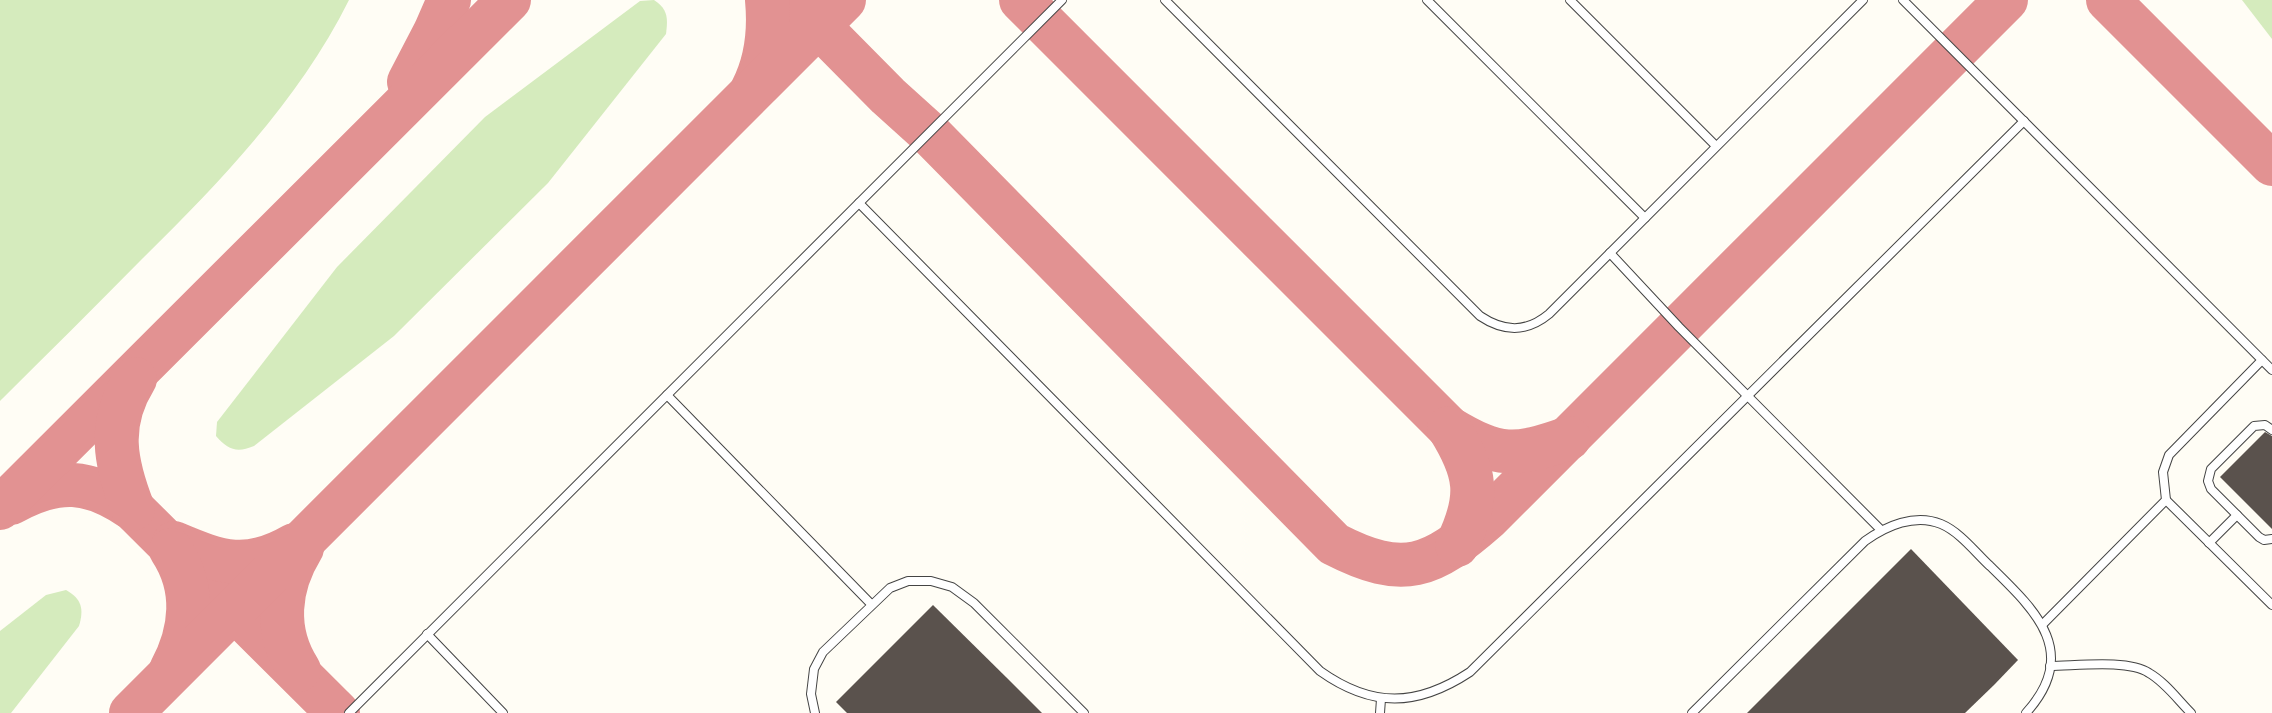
<svg xmlns="http://www.w3.org/2000/svg" width="2272" height="713" viewBox="0 0 2272 713" font-family="'Zilla Slab',serif">
	<rect width="100%" height="100%" fill="#fffdf5"/>
	<g fill="#d5ebbd">
		<path d="M0 0H349C299 100 221 181 142 259 95 307 47 354 0 401Z"/>
		<path d="M654 0C668 9 668 18 666 34L548 183 394 336 254 446C237 453 228 450 216 436L217 422 337 267 485 117 640 1Z"/>
		<polygon points="2242,0 2272,0 2272,39"/>
		<path d="M66 590C82 599 84 609 79 626L11 713H0V631L46 595Z"/>
	</g>
	<g fill="none" stroke-linecap="round" stroke-linejoin="round">
		<g stroke="#e29292" stroke-width="44">
			<path d="M793 0 888 96 929 133 1334 544C1404 580 1431 568 1488 518L2006 0"/>
			<path d="M1021 0 1449 428C1499 458 1515 457 1569 438"/>
			<polyline points="2108,0 2272,164"/>
			<polyline points="409,82 435,32 449,0"/>
			<path d="M752 90C767 61 770 32 767 0"/>
			<path d="M1449 428C1477 473 1480 497 1457 545"/>
			<path d="M11 503C58 477 89 479 133 509L338 713"/>
			<polyline points="0,508 509,0"/>
			<path d="M133 509C115 463 107 424 135 379"/>
			<path d="M174 543C221 563 247 572 294 545"/>
			<path d="M171 550C196 588 192 631 171 670"/>
			<path d="M299 670C274 631 278 587 302 548"/>
			<polyline points="131,713 844,0"/>
		</g>
	</g>
	<g fill="#5a524d">
		<polygon points="2265,432 2272,436 2272,529 2220,477"/>
		<polygon points="1911,549 2018,660 1994,685 1965,713 1747,713"/>
		<polygon points="933,605 1009,680 1042,713 847,713 836,702"/>
	</g>
	<g fill="none" stroke-linecap="round" stroke-linejoin="round">
		<defs>
			<g id="service">
				<path d="M1165 0 1480 316C1504 332 1526 333 1549 314L1863 0"/>
				<polyline points="1427,0 1645,218"/>
				<polyline points="1570,0 1716,146"/>
				<polyline points="1903,0 2272,370"/>
				<path d="M859 203 1320 671C1372 708 1417 707 1470 672L2024 121"/>
				<polyline points="1610,253 1679,327 1881,530"/>
				<polyline points="667,395 871,604"/>
				<polyline points="2272,430 2265,425 2254,426 2211,469 2208,481 2211,489 2259,537 2264,540 2272,539"/>
				<polyline points="2166,500 2272,605"/>
				<polyline points="2209,543 2237,515"/>
				<polyline points="2043,624 2166,500 2163,472 2169,455 2262,360"/>
				<polyline points="427,634 503,713"/>
				<path d="M2050 666C2075 666 2128 659 2149 673 2165 682 2178 700 2191 713"/>
				<polyline points="349,713 1062,0"/>
				<polyline points="815,713 811,694 814,669 823,652 890,588 908,581 931,581 952,587 974,603 1084,713"/>
				<polyline points="1380,713 1381,699"/>
				<path d="M1692 713 1865 541C1886 526 1915 513 1941 524 1960 532 1975 552 1990 566 2035 610 2081 652 2026 713"/>
			</g>
		</defs>
		<use href="#service" stroke="#444" stroke-width="10"/>
		<use href="#service" stroke="#fff" stroke-width="8"/>
	</g>
</svg>
